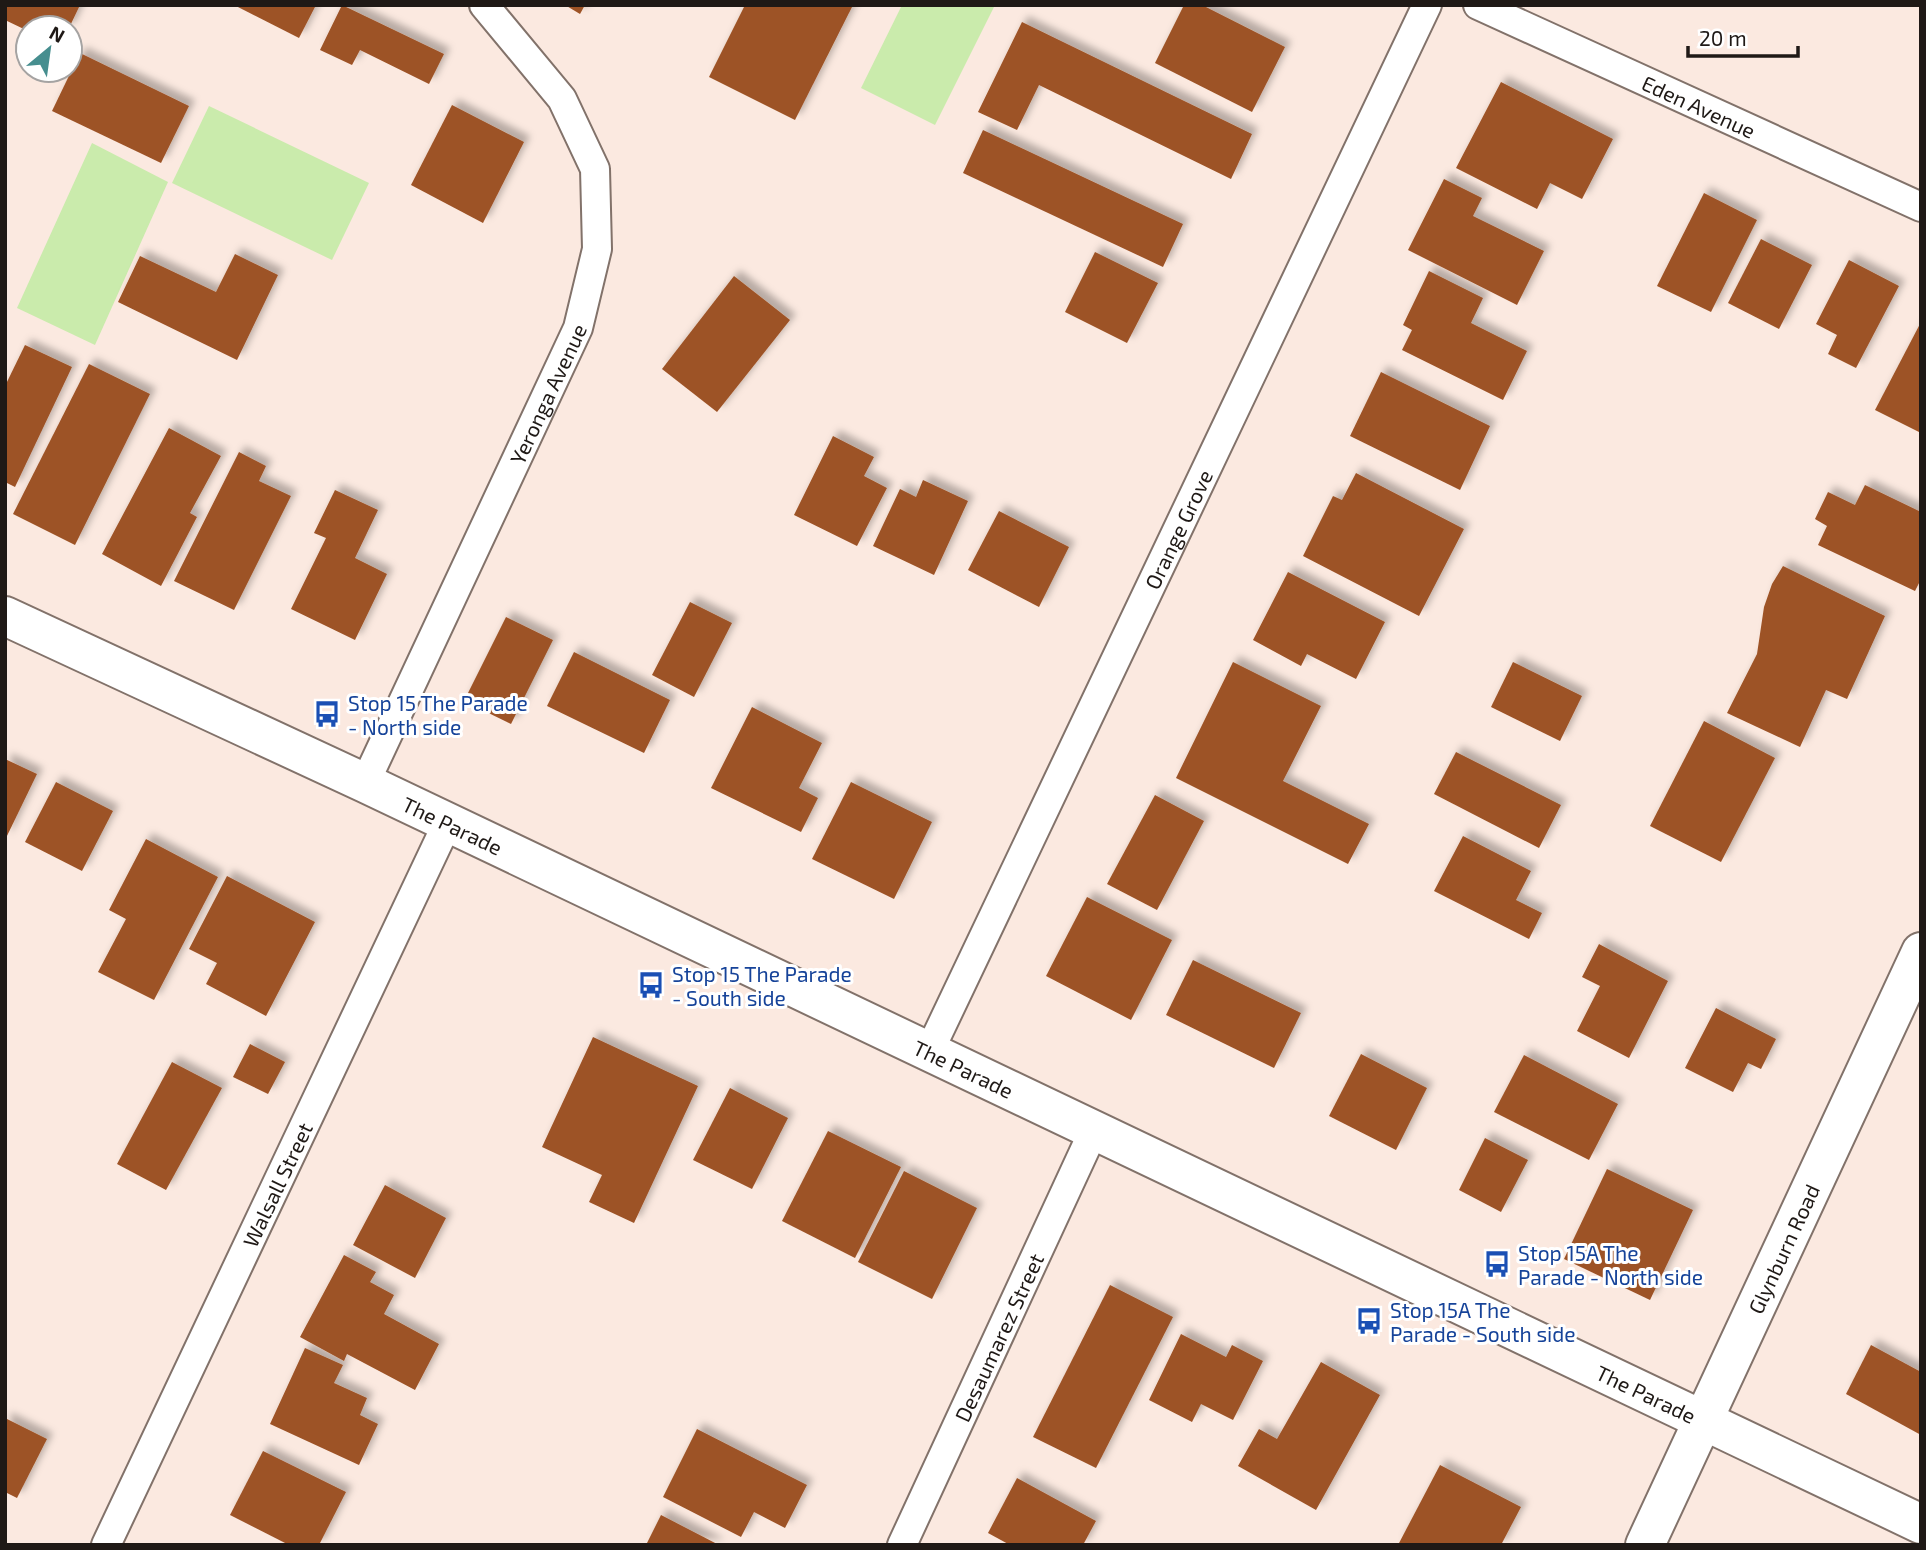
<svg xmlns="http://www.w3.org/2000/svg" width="1926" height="1550" viewBox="0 0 1926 1550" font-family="'Exo 2',sans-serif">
	<defs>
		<filter id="shadow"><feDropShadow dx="6" dy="-6" stdDeviation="3.5" flood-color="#0004"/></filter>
	</defs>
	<rect width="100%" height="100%" fill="#fbe9e0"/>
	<g fill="#caebac">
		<polygon points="902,5 995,5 935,125 861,88"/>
		<polygon points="209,106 369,183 332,260 172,183"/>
		<polygon points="92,143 168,182 95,345 17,308"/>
	</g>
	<g fill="#9d5225" filter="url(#shadow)">
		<polygon points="5,5 80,5 69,28 28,28 28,31 5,20"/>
		<polygon points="234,5 316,5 299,38"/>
		<polygon points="342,5 444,54 429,84 360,50 352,65 320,50"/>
		<polygon points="565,5 585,5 580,14"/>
		<polygon points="745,5 853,5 795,120 709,77"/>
		<polygon points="1184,5 1202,5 1285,47 1252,112 1155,63"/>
		<polygon points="1022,22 1252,134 1231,179 1039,85 1017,130 978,112"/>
		<polygon points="80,53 189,106 161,163 52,111"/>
		<polygon points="1501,82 1613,139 1582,199 1550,183 1537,209 1456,168"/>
		<polygon points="452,105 524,142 483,223 411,185"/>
		<polygon points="983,130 1183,224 1163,267 963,173"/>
		<polygon points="1444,179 1482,198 1473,216 1544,251 1517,305 1408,250"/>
		<polygon points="1704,193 1757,220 1711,312 1657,286"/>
		<polygon points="1761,239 1812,265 1779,329 1728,303"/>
		<polygon points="1095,252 1158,283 1127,343 1065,312"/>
		<polygon points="235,254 278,275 237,360 118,302 140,256 216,292"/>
		<polygon points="1849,260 1899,286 1856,368 1828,354 1837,335 1816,324"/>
		<polygon points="1429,271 1483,298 1471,323 1527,351 1503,400 1402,350 1412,330 1403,325"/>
		<polygon points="734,276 790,320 717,412 662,369"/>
		<polygon points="1921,322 1921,433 1875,410"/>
		<polygon points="25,345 72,367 15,487 5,482 5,386"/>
		<polygon points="89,364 150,394 75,545 13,514"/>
		<polygon points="1381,372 1490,426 1460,490 1350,436"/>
		<polygon points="169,428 221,456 190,513 197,517 161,586 102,554"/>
		<polygon points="833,436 874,457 864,476 887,488 857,546 794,515"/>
		<polygon points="239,452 266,466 259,481 291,496 234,610 174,581"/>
		<polygon points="1356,473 1464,529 1419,616 1303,556 1333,496 1342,500"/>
		<polygon points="923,480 968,501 934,575 873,546 900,489 916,497"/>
		<polygon points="1865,485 1921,512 1921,579 1915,591 1818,545 1827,526 1815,519 1828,492 1855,505"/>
		<polygon points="335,490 378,510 355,558 387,574 355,640 291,609 326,538 314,533"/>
		<polygon points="999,511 1069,547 1039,607 968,570"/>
		<polygon points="1783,566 1885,616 1847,699 1826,690 1800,747 1727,713 1757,654 1764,607 1772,584"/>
		<polygon points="1288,572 1385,622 1356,679 1307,654 1301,666 1253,640"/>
		<polygon points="690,602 732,623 694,697 652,675"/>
		<polygon points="506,617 553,640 511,724 464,701"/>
		<polygon points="574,652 670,700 644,753 547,706"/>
		<polygon points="1233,662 1321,706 1283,781 1369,824 1348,864 1176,778"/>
		<polygon points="1513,662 1582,696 1560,741 1491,707"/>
		<polygon points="752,707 822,743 799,788 818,798 801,832 711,788"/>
		<polygon points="1704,721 1775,758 1721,862 1650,826"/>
		<polygon points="1456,752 1561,805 1539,848 1434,794"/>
		<polygon points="5,759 37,774 5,840"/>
		<polygon points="56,782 113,811 82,871 25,842"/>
		<polygon points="851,782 932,822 894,899 812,859"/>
		<polygon points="1155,795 1204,821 1157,910 1107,884"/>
		<polygon points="1463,836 1531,871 1516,900 1542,913 1529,939 1434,891"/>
		<polygon points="146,839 218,877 154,1000 98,972 126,919 109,910"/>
		<polygon points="227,876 315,922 266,1016 206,984 217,963 189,949"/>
		<polygon points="1087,897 1172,940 1131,1020 1046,976"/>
		<polygon points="1599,944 1668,981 1629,1058 1577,1031 1600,986 1582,977"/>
		<polygon points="1193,960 1301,1013 1274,1068 1166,1015"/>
		<polygon points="1716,1008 1776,1039 1761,1069 1748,1063 1733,1092 1685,1068"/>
		<polygon points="593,1037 698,1086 634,1223 589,1202 602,1175 542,1147"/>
		<polygon points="250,1044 285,1062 268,1094 233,1077"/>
		<polygon points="1361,1054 1427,1088 1396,1150 1329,1116"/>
		<polygon points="1524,1055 1618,1104 1589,1160 1494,1112"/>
		<polygon points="172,1062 222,1088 166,1190 117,1164"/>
		<polygon points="730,1088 788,1118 752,1189 693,1160"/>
		<polygon points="828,1131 901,1167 855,1258 782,1221"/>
		<polygon points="1485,1138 1528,1160 1501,1212 1459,1190"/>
		<polygon points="1607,1169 1693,1210 1650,1300 1564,1259"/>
		<polygon points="904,1171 977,1208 932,1299 858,1262"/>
		<polygon points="385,1185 446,1218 415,1278 353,1245"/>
		<polygon points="344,1255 376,1272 370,1282 394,1295 384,1314 439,1344 415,1390 347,1354 344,1361 300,1337"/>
		<polygon points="1110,1285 1173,1317 1096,1468 1033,1437"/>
		<polygon points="1181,1334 1226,1357 1232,1345 1263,1361 1233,1420 1201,1404 1192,1422 1149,1400"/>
		<polygon points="1871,1345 1921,1372 1921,1435 1846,1394"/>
		<polygon points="305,1348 343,1365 334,1383 367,1398 360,1415 378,1424 359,1465 270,1424"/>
		<polygon points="1321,1362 1380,1395 1316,1510 1238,1466 1259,1429 1277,1439"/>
		<polygon points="5,1418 47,1439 17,1498 5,1492"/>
		<polygon points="697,1429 807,1485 785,1528 754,1512 741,1537 663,1497"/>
		<polygon points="263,1451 346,1492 319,1545 289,1545 230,1515"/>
		<polygon points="1440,1465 1521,1507 1501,1545 1398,1545"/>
		<polygon points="1017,1478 1096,1521 1083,1545 1010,1545 988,1533"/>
		<polygon points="661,1515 719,1545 646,1545"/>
	</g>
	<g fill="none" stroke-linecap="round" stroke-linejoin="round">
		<defs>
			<g id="minor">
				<path id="s1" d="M1478 5 1921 207"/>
				<path id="s2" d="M365 783 578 328 597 249 595 169 562 99 484 5"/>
				<path id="s3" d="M929 1052 1427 5"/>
				<path id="s4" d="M106 1545 447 824"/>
				<path id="s5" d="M902 1545 1094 1130"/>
			</g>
			<g id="secondary">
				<path id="s6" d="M5 616 365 783 1921 1524"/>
				<path id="s7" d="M1645 1545 1921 952"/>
			</g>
		</defs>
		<use href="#minor" stroke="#82726a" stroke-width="32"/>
		<use href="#secondary" stroke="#82726a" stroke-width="42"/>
		<use href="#minor" stroke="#fff" stroke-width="28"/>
		<use href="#secondary" stroke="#fff" stroke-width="38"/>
	</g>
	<defs>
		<symbol id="bus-bare" viewBox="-9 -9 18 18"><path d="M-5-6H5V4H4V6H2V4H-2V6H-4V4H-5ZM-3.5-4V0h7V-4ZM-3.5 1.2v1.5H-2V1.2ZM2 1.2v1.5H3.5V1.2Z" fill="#1a4fb4" stroke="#fff" stroke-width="2.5" paint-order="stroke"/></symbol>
	</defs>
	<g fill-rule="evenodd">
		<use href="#bus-bare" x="308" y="695" width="38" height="38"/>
		<use href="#bus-bare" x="632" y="966" width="38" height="38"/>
		<use href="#bus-bare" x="1478" y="1245" width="38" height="38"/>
		<use href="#bus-bare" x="1350" y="1302" width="38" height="38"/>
	</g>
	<g text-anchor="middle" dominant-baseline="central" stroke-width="6" stroke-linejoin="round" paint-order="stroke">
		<g font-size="21" fill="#1f1916" stroke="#fff">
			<text stroke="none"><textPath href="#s1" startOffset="243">Eden Avenue</textPath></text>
			<text stroke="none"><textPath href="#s2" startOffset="430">Yeronga Avenue</textPath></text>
			<text stroke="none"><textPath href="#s3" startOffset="579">Orange Grove</textPath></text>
			<text stroke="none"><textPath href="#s6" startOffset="494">The Parade</textPath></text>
			<text stroke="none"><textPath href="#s6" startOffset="1060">The Parade</textPath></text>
			<text stroke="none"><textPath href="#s4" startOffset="399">Walsall Street</textPath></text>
			<text stroke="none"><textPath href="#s7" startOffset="327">Glynburn Road</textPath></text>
			<text stroke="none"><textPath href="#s5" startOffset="229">Desaumarez Street</textPath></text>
			<text stroke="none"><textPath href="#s6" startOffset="1816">The Parade</textPath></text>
		</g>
		<g font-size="21" fill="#164399" stroke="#fff" text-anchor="start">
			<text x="348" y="702">Stop 15 The Parade<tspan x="348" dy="24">- North side</tspan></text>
			<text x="672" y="973">Stop 15 The Parade<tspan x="672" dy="24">- South side</tspan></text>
			<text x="1518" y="1252">Stop 15A The<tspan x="1518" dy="24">Parade - North side</tspan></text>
			<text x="1390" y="1309">Stop 15A The<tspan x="1390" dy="24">Parade - South side</tspan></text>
		</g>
	</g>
	<rect width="1926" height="1550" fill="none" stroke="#1f1916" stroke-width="14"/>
	<g transform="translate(49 49) rotate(29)"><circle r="33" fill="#ffffff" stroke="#a5a3a2" stroke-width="2"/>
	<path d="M0-5L12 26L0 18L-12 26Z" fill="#468e8f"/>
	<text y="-10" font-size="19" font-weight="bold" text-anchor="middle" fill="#1f1916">N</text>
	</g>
	<path d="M1688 46v10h110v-10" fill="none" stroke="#1f1916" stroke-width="3.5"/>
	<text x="1699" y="46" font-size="21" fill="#1f1916" stroke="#ffffff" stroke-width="5" paint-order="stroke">20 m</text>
</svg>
